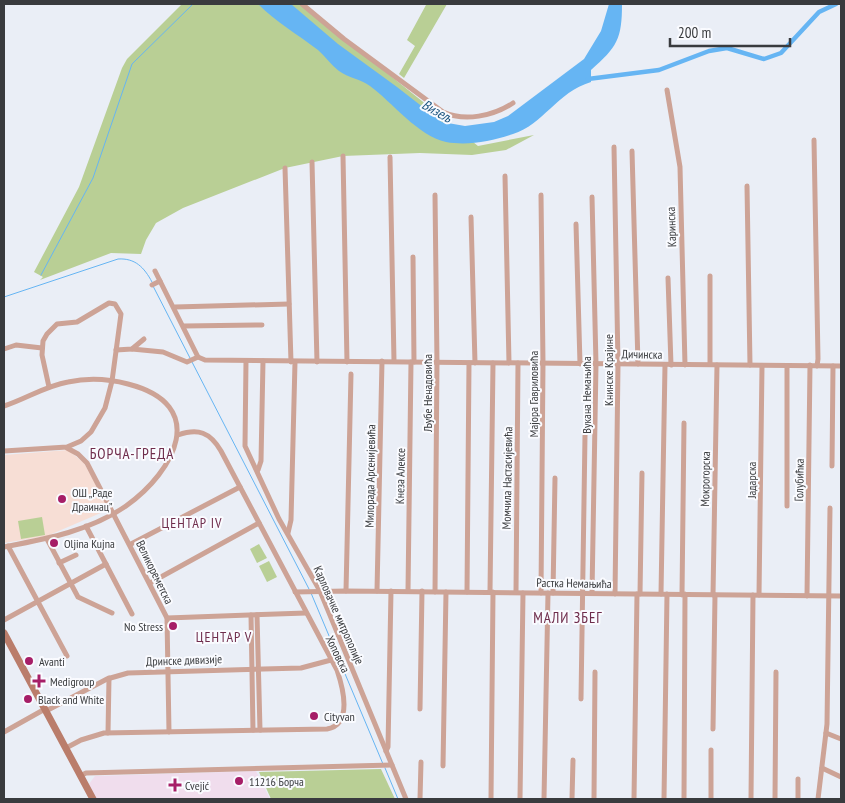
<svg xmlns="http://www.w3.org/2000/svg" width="845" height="803" viewBox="0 0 845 803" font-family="'PT Sans Narrow',sans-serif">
	<rect width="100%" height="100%" fill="#eaeef6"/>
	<polygon fill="#f0dded" points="256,771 270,799 97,799 89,784 95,776"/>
	<polygon fill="#f7ded5" points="68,450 84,463 110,509 47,536 4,543 4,455"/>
	<g fill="#b9cf95">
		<polygon points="182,4 301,4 478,146 534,135 506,150 472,155 420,153 343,156 285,168 183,208 156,223 146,240 141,254 111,253 40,280 43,277 34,272 79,187 122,68 127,59"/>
		<polygon points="424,4 447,4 404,78 399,74 415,46 407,40 426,5"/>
		<polygon points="42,517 45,535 21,539 18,521"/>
		<polygon points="259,544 267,558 257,563 250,549"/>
		<polygon points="269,561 277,577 267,582 259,566"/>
		<polygon points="381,769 395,799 271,799 259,772"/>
	</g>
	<path fill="#66b5f3" d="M258 4H291L338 44 397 87 442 122 465 126 494 122 508 116 584 59 601 31 609 4H622C622 39 617 47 591 70V82C557 92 543 125 513 134 493 141 468 146 446 142 418 136 392 102 370 86 361 79 348 78 339 71 331 65 325 56 318 50 297 34 276 22 258 4Z"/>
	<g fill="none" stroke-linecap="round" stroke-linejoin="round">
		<g stroke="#66b5f3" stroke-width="1">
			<polyline points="41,275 93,178 132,64 193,4"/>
			<polyline points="153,286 190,358"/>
			<path d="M4 297 118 259C135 258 144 267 152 282"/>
			<polyline points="192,362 309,589"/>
			<polyline points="311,593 383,764"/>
			<polyline points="385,768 398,799"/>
		</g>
		<polyline stroke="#66b5f3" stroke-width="4.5" points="588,79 659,70 709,51 727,48 764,59 781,53 819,12 836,4"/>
		<g stroke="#cda396" stroke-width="5">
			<path d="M302 4 344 39 443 112C465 122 493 116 513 103"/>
			<polyline points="667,90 680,167 685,365"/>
			<polyline points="814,140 818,359 817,366"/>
			<polyline points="614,147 618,364 615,594"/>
			<polyline points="632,151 638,364"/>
			<polyline points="343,156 347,362"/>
			<polyline points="390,157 394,361"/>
			<polyline points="312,162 317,362"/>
			<polyline points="285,168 291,362"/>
			<polyline points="505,176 509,363"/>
			<polyline points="747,186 750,365"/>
			<polyline points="435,195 437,363 435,592"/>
			<polyline points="592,197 596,364 592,593"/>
			<polyline points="471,217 475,363"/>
			<polyline points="576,224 580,364"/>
			<polyline points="413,257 414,362"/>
			<polyline points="155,271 198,357 205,360 841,366"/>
			<polyline points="710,276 710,364"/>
			<polyline points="668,278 671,365"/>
			<polyline points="152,285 160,281"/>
			<polyline points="175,307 289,304"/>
			<polyline points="184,326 262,325"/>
			<polyline points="4,349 16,345 42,348"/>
			<polyline points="132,349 163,352 187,362 198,357"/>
			<polyline points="116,350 132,349 144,339"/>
			<polyline points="246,361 245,446 279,519 320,591 406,799"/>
			<path d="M4 406C26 399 45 386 68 382 87 378 109 379 128 384 210 405 175 471 126 506 90 531 46 539 4 547"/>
			<polyline points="67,448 78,454 87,463 167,618 169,732"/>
			<polyline points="4,451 67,447 81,441 91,432 105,408 112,381 121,314 115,304 109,303 77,322 57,324 47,334 43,341 42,355 49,387"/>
			<polyline points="832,466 833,366"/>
			<polyline points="258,470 261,461 263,361"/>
			<polyline points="787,506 787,366"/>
			<polyline points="86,526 132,614"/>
			<polyline points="288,533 291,520 295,362"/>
			<polyline points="47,539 78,597 112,613"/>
			<polyline points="131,544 240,487"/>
			<polyline points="8,546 67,656"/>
			<polyline points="59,563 76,555"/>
			<polyline points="150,583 259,523"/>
			<polyline points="346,591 351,374"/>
			<polyline points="377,591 382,361"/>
			<polyline points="408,591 411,362"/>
			<polyline points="295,592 346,591 841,596"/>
			<polyline points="467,592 469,363"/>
			<polyline points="490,592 493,363"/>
			<polyline points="516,592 518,363"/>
			<polyline points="541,593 543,363 541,195"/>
			<polyline points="553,593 555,478"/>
			<polyline points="640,594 642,473"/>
			<polyline points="661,594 665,365"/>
			<polyline points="682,595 684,423"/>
			<polyline points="713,595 717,365"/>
			<polyline points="759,595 762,366"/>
			<polyline points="807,596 810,365"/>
			<polyline points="251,615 253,730"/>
			<polyline points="257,615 260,730"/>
			<polyline points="167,618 306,613"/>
			<polyline points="4,620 106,564"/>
			<polyline points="581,699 585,435"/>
			<polyline points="420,709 422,591"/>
			<polyline points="46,711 107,679 128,673 301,668 331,660"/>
			<polyline points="713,729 715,595"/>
			<polyline points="4,732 45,709"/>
			<polyline points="108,733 109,678"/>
			<polyline points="826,733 841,739"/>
			<path d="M66 748 81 740 104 733 327 729C353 724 343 688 337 670L221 451C210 432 198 428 178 435"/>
			<polyline points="386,751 388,747 391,591"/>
			<polyline points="443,766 446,592"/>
			<polyline points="822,768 841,777"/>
			<polyline points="80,776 86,773 392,765"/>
			<polyline points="420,799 421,762"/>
			<polyline points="491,799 493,592"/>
			<polyline points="520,799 523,593"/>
			<polyline points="544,799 548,593"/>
			<polyline points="572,799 573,760"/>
			<polyline points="594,799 595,672"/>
			<polyline points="634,799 637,594"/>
			<polyline points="664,799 667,594"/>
			<polyline points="684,799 685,594"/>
			<polyline points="711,799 711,750"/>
			<polyline points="751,799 753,595"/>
			<polyline points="775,799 776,672"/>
			<polyline points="798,799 798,779"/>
			<polyline points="818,799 827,724 830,508"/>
		</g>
		<polyline stroke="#ba7d6b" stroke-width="7" points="4,633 93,799"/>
	</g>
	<g fill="#a61e67" stroke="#fafbff" stroke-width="2">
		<circle cx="62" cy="499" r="5"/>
		<circle cx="54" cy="543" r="5"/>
		<circle cx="173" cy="626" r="5"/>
		<circle cx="29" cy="661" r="5"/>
		<path d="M36.5 673.5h5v5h5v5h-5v5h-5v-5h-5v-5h5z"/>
		<circle cx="28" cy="699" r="5"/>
		<circle cx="314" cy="716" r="5"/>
		<circle cx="239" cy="781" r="5"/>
		<path d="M172.5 777.5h5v5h5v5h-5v5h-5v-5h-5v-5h5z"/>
	</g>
	<g text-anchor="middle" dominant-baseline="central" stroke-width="4" stroke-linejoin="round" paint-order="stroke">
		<g font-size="12" fill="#393b3e" stroke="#fafbff">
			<text transform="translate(671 227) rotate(-92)">Каринска</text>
			<text transform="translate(642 354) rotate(1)">Дичинска</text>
			<text transform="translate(608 370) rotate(-90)">Книнске Крајине</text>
			<text transform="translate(427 393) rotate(-90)">Љубе Ненадовића</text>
			<text transform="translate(533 394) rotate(-90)">Мајора Гавриловића</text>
			<text transform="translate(586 395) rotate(-90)">Вукана Немањића</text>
			<text transform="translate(370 476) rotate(-89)">Милорада Арсенијевића</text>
			<text transform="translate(400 476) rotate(-89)">Кнеза Алексе</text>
			<text transform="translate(507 478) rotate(-89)">Момчила Настасијевића</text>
			<text transform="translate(705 479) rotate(-89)">Мокрогорска</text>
			<text transform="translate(751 480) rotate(-90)">Јадарска</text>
			<text transform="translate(799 480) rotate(-89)">Голубићка</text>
			<text transform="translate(155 572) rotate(64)">Великореметска</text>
			<text transform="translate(574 583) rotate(1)">Растка Немањића</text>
			<text transform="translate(339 615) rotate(66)">Карловачке митрополије</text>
			<text transform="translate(338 654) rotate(64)">Хоповска</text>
			<text transform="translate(184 660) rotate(-2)">Дринске дивизије</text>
		</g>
		<g font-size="12" fill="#393b3e" stroke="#fafbff" text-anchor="start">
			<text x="72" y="492">ОШ „Раде<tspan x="72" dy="14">Драинац”</tspan></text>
			<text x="64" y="543">Oljina Kujna</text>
			<text x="163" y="626" text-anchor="end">No Stress</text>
			<text x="39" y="661">Avanti</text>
			<text x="50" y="681">Medigroup</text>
			<text x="38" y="699">Black and White</text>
			<text x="324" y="716">Cityvan</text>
			<text x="249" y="781">11216 Борча</text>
			<text x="185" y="785">Cvejić</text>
		</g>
		<g font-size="14" font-style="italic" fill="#1f5781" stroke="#fafbff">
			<text transform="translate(437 111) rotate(30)">Визељ</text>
		</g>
		<g font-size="14" letter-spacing="1" fill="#6f2d4c" stroke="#fafbff">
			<text x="192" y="523">ЦЕНТАР IV</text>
			<text x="224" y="637">ЦЕНТАР V</text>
		</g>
		<g font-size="15" letter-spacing="1" fill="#6f2d4c" stroke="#fafbff">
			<text x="132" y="453">БОРЧА-ГРЕДА</text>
			<text x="568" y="617">МАЛИ ЗБЕГ</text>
		</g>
	</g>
	<rect width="845" height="803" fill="none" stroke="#393b3e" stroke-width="10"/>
	<path d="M670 38v8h120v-8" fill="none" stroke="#393b3e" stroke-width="2.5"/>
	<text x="678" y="38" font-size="15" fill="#393b3e" stroke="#fafbff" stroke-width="4" paint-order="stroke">200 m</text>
</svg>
